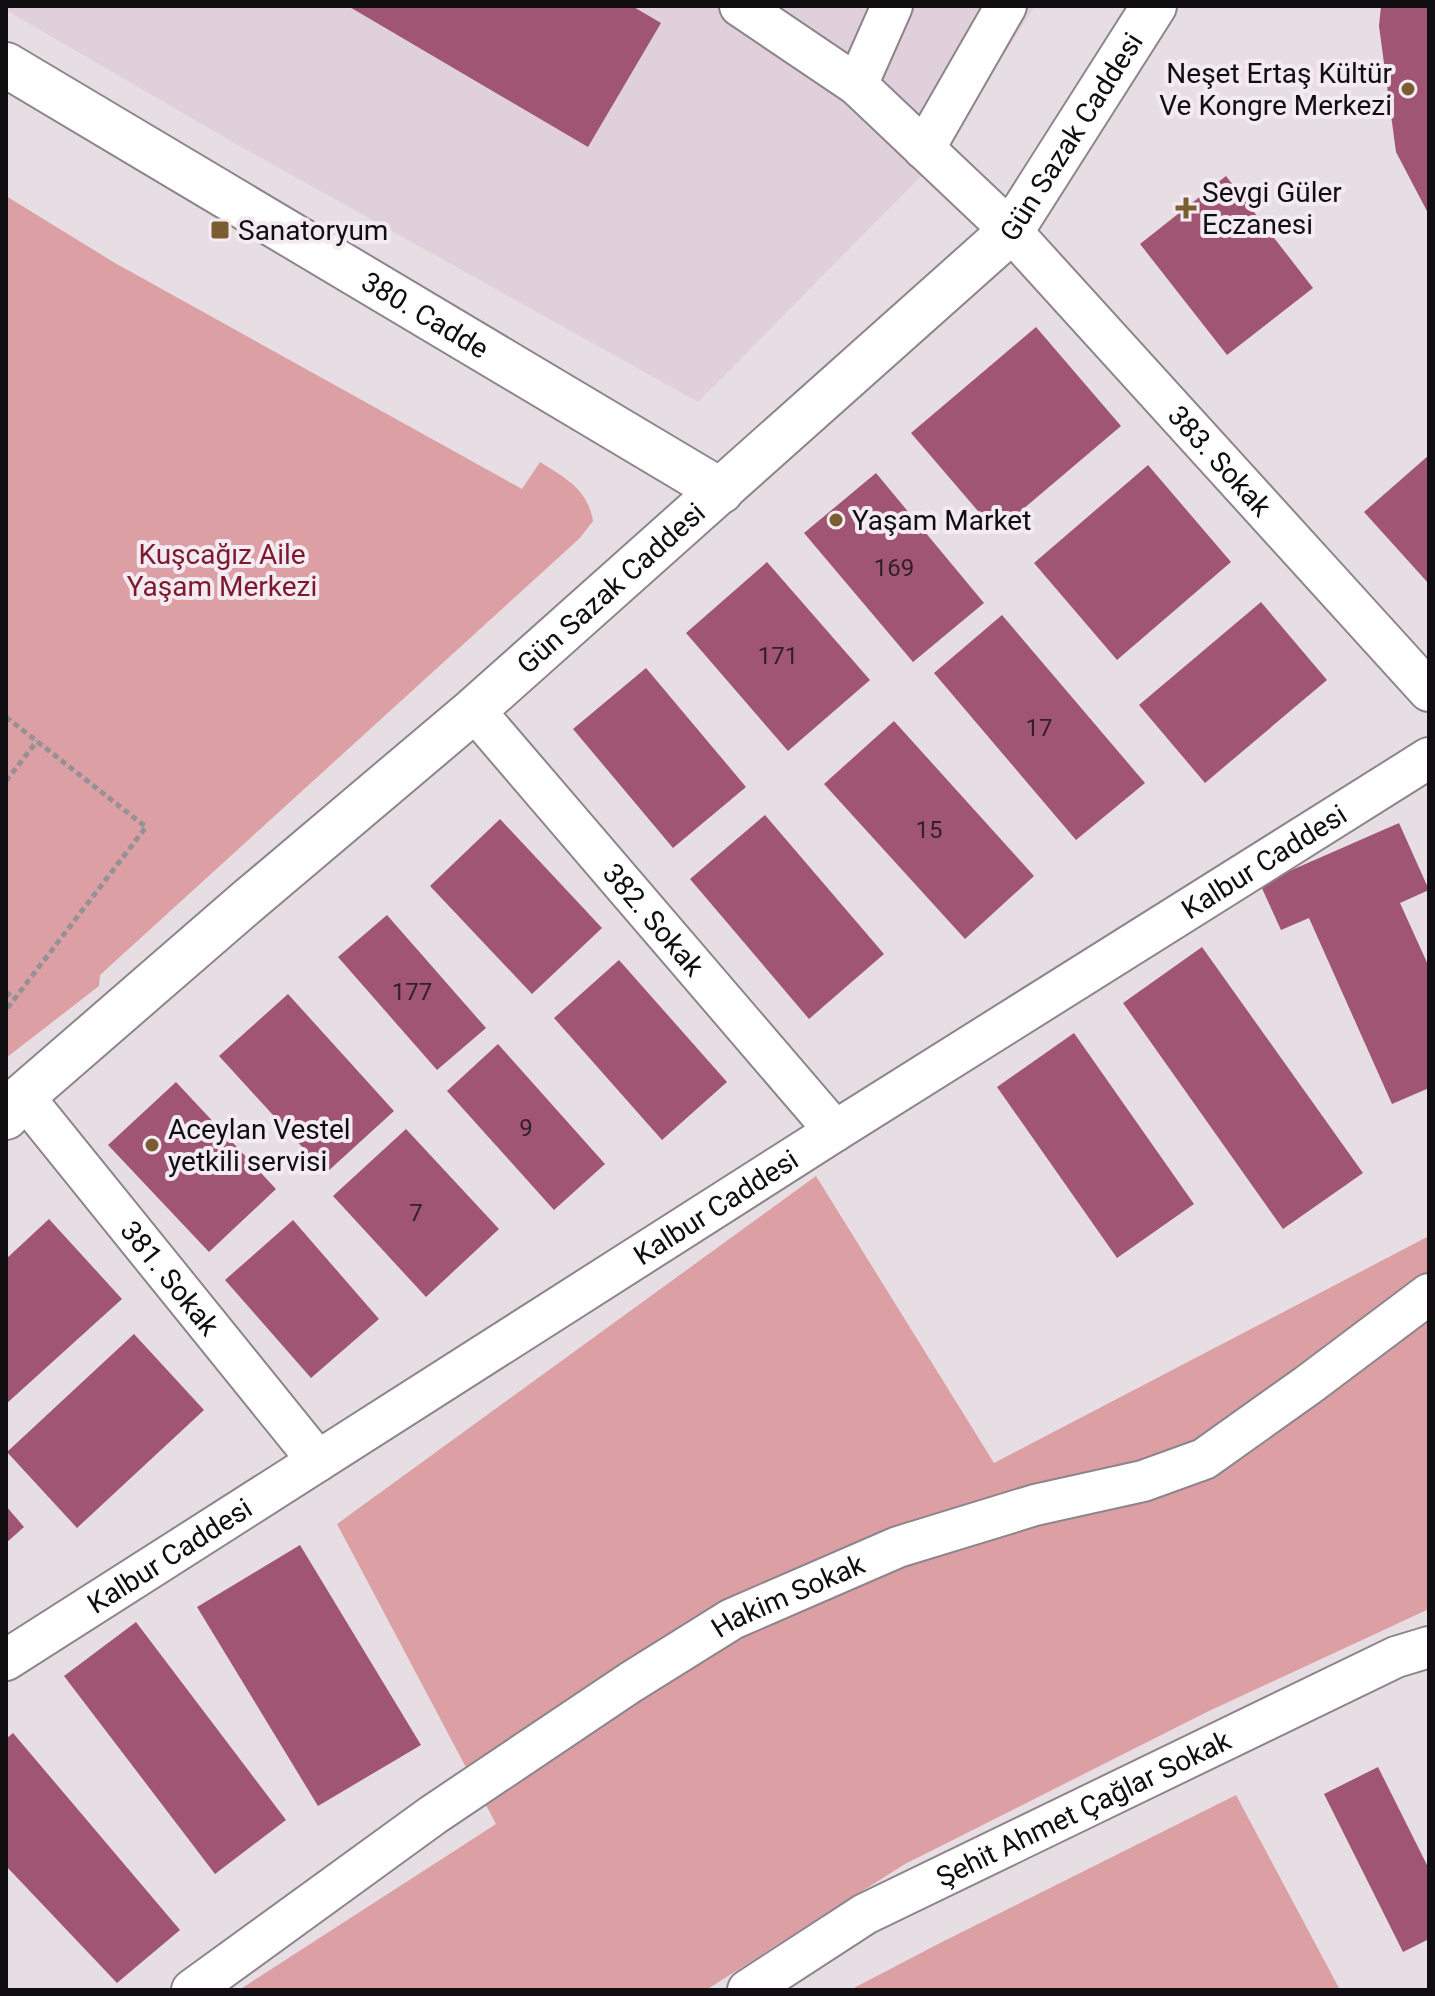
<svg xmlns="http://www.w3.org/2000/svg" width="1435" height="1996" viewBox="0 0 1435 1996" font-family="Roboto,sans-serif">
	<rect width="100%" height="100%" fill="#e7dee4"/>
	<polygon fill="#dfd0db" points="6,6 1035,6 936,161 698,402 236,144 6,10"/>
	<g fill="#dca0a4">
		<path d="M6 196 115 263 522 489 540 462C565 478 588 489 593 521L580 538 100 975 99 986 6 1058Z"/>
		<polygon points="816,1176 994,1463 1429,1236 1429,1609 1209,1711 905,1864 706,1990 239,1990 496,1824 337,1524"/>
		<polygon points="1236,1795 1340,1990 850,1990 942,1942"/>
	</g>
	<g fill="#a05574">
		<polygon points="348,6 632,6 661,23 588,147"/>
		<polygon points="1381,6 1429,6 1429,215 1396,152 1379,26"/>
		<polygon points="1226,176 1313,288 1227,355 1140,244"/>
		<polygon points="1036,327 1121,426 996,532 911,433"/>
		<polygon points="1429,455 1429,584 1364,512"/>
		<polygon points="1148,465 1231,562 1117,660 1034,563"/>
		<polygon points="876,473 984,603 913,662 804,533"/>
		<polygon points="767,562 870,680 788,751 686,633"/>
		<polygon points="1261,602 1327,680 1205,783 1139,705"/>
		<polygon points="1002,615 1145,783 1076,840 934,673"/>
		<polygon points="646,668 746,787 673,848 573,729"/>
		<polygon points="894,721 1034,876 965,939 824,784"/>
		<polygon points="765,815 884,954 809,1019 690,879"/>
		<polygon points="500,819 602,928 532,994 430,886"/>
		<polygon points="1399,823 1429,890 1400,903 1429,967 1429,1088 1392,1104 1309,918 1281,930 1260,884"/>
		<polygon points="387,915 486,1028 437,1070 338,957"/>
		<polygon points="1202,947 1363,1173 1283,1229 1123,1003"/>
		<polygon points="619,960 727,1082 662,1140 554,1018"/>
		<polygon points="288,994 394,1111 326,1173 219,1056"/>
		<polygon points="1074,1033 1194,1204 1117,1258 997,1087"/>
		<polygon points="498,1044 605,1164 554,1210 447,1091"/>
		<polygon points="176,1082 276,1189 209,1252 108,1145"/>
		<polygon points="406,1129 499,1229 426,1297 333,1196"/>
		<polygon points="49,1219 122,1299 6,1404 6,1259"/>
		<polygon points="293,1220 379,1319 311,1378 225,1280"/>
		<polygon points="134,1334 204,1410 77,1528 7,1452"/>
		<polygon points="6,1506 24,1527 6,1543"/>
		<polygon points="300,1545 421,1745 318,1806 197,1607"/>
		<polygon points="136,1622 286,1820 215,1874 64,1676"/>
		<polygon points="13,1733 180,1930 117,1983 6,1866 6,1739"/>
		<polygon points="1378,1767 1429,1869 1429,1939 1403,1952 1324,1794"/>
	</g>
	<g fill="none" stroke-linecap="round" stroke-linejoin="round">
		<defs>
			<g id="street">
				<path id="s1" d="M740 6 857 85 1011 231 1429 691"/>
				<polyline points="857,85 892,6"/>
				<polyline points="924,149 1006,6"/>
				<path id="s2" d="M474 710 835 1131"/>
				<path id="s3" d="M23 1096 318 1461"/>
				<path id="s4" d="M6 1660 835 1131 1429 758"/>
				<path id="s5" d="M192 1990 433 1815 631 1682 732 1619 898 1547 1035 1505 1143 1481 1204 1459 1308 1385 1429 1294"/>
				<path id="s6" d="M748 1990 865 1914 1396 1657 1429 1647"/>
			</g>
			<g id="secondary">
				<path id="s7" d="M6 65 721 491"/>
				<path id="s8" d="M6 1117 23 1096 248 901 474 710 1011 231 1154 6"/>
			</g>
		</defs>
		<use href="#street" stroke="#8d858b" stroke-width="44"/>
		<use href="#secondary" stroke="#8d858b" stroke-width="48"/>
		<g stroke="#979195" stroke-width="5" stroke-dasharray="6 4" stroke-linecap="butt">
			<polyline points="6,717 146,827 6,1010"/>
			<polyline points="6,781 37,741"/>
			<polyline points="6,992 15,999"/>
		</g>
		<use href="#street" stroke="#fff" stroke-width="40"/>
		<use href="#secondary" stroke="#fff" stroke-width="44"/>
	</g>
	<g fill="#7b5d31" stroke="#f4ebf2" stroke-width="3">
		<circle cx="1408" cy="89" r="8"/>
		<path d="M1182 196h8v8h8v8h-8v8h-8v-8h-8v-8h8z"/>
		<rect x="210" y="220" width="20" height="20" rx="4"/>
		<circle cx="836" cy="520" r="8"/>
		<circle cx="152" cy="1145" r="8"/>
	</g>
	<g text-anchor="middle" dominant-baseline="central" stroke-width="8" stroke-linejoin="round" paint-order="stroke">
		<g font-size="24" fill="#342029">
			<text x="894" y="568">169</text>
			<text x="778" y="656">171</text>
			<text x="1039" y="728">17</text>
			<text x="929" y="830">15</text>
			<text x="412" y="992">177</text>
			<text x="526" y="1128">9</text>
			<text x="416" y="1213">7</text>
		</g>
		<g font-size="28" fill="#100e10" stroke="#f4ebf2" text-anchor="start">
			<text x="1392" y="73" text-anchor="end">Neşet Ertaş Kültür<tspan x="1392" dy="32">Ve Kongre Merkezi</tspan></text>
			<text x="1202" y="192">Sevgi Güler<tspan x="1202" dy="32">Eczanesi</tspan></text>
			<text x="238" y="230">Sanatoryum</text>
			<text x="852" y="520">Yaşam Market</text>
			<text x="168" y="1129">Aceylan Vestel<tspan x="168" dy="32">yetkili servisi</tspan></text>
		</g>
		<g font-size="28" fill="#100e10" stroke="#f4ebf2">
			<text stroke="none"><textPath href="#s8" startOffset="1452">Gün Sazak Caddesi</textPath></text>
			<text stroke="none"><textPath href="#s7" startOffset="488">380. Cadde</textPath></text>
			<text stroke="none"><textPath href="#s1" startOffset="664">383. Sokak</textPath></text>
			<text stroke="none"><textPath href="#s8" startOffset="804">Gün Sazak Caddesi</textPath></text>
			<text stroke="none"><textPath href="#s4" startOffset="1490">Kalbur Caddesi</textPath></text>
			<text stroke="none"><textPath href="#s2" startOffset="276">382. Sokak</textPath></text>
			<text stroke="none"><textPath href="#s4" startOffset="842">Kalbur Caddesi</textPath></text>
			<text stroke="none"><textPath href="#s3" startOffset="234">381. Sokak</textPath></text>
			<text stroke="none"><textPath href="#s4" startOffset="194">Kalbur Caddesi</textPath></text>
			<text stroke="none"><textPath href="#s5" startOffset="716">Hakim Sokak</textPath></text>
			<text stroke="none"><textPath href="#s6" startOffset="382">Şehit Ahmet Çağlar Sokak</textPath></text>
		</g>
		<g font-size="28" fill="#7d182d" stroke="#f4ebf2">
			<text x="222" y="554">Kuşcağız Aile<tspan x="222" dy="32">Yaşam Merkezi</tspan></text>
		</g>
	</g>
	<rect width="1435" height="1996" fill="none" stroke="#100e10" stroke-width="16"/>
</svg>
